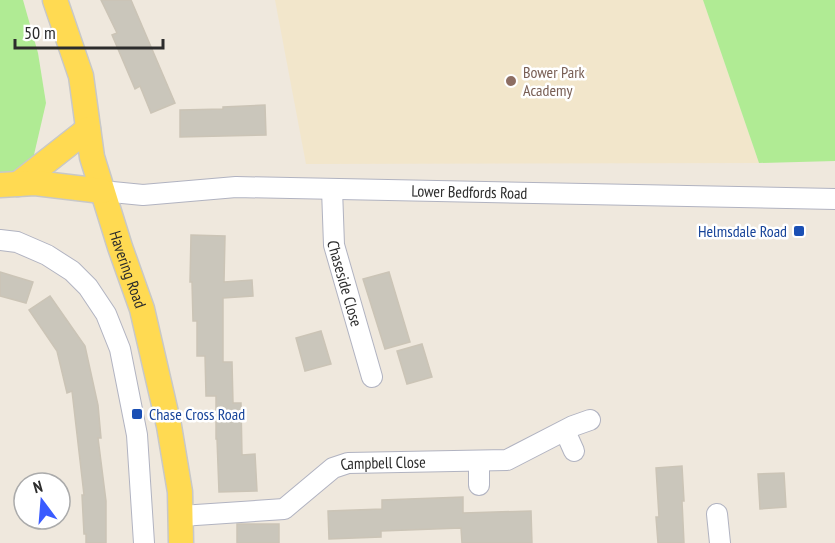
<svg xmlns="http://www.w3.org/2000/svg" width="835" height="543" viewBox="0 0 835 543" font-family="'PT Sans Narrow',sans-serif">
	<rect width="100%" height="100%" fill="#efe8dd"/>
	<polygon fill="#f2e6cb" points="275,0 703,0 759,163 306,164"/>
	<g fill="#b0eb94">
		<polygon points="0,0 23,0 38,53 46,103 30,172 0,175"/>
		<polygon points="703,0 835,0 835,161 759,163"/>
	</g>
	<g fill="#cac6bb" stroke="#cbc4b6" stroke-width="1.5">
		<polygon points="101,0 131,0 175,103 151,113 140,86 135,89 112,35 117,33"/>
		<polygon points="265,105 266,135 180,137 180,110 223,109 223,107"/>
		<polygon points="191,235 225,236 224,282 252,280 253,296 223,298 223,362 232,362 233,403 241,403 242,455 255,454 257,491 219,492 217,439 216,439 216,396 206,396 205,356 197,356 197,321 193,321 192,282 190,282"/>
		<polygon points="0,272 33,282 26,303 0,296"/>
		<polygon points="389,272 410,342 385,349 363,279"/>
		<polygon points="50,296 85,346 98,405 101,438 98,438 106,501 106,543 86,543 86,534 84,534 82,495 84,495 72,391 67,393 57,351 29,310"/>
		<polygon points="321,331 331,364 305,371 296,338"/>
		<polygon points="422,344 432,377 407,384 397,351"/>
		<polygon points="682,466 684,501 682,501 684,543 658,543 656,517 659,517 656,468"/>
		<polygon points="784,473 786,507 760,509 758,474"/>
		<polygon points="463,497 463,513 531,511 532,543 462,543 461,528 381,531 381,537 329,539 328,511 382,509 382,500"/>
		<rect x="237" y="524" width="42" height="19"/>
	</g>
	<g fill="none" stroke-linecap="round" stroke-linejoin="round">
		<defs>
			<g id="minor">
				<path id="s1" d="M332 189 334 245 372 377"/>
				<path id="s2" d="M102 191 143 195 236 187 835 199"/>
				<polyline points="0,240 17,242 47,255 72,271 88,287 106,314 120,349 137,435 144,543"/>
				<polyline points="565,431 574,451"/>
				<polyline points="479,461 479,485"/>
				<polyline points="717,514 720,543"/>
				<path id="s3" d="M181 516 284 509 333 468 348 463 507 460 573 426 590 420"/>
			</g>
			<g id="major">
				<path id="s4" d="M55 0 81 76 92 157 120 247 142 309 169 426 180 492 181 543"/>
				<polyline points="18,184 88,129"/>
				<polyline points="0,185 35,183 102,191"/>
			</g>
		</defs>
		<use href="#minor" stroke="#b1b3c1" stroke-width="22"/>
		<use href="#major" stroke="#c8c8c8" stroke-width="27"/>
		<use href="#minor" stroke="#fff" stroke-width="20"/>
		<use href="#major" stroke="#ffda52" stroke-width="24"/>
	</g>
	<circle fill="#8d6e63" stroke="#fff" stroke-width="2" cx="511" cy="81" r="6"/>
	<g fill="#1a4fb4" stroke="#fff" stroke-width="2">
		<rect x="793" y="225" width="12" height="12" rx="3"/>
		<rect x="131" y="408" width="12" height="12" rx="3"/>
	</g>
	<g text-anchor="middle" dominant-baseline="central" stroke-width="5" stroke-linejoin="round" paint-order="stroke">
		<g font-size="16" fill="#785e54" stroke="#fff" text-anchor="start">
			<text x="523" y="72">Bower Park<tspan x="523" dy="18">Academy</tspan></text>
		</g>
		<g font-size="16" fill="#2c2c2c" stroke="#fff">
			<text stroke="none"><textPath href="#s2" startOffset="368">Lower Bedfords Road</textPath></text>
			<text stroke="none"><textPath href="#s4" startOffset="280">Havering Road</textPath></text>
			<text stroke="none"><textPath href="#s1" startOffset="96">Chaseside Close</textPath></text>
			<text stroke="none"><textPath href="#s3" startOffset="218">Campbell Close</textPath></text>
		</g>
		<g font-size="16" fill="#164399" stroke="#fff" text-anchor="end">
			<text x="787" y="231">Helmsdale Road</text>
			<text x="149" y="414" text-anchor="start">Chase Cross Road</text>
		</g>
	</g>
	<g transform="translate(42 501) rotate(344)"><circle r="28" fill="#ffffff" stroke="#ababab" stroke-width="1.5"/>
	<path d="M0-4.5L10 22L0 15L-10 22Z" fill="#3a5bff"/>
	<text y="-9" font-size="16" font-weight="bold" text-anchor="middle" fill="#2c2c2c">N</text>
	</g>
	<path d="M15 39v9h148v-9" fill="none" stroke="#2c2c2c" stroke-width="3"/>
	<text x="24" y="39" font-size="18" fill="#2c2c2c" stroke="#ffffff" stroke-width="4.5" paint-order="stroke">50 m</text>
</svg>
